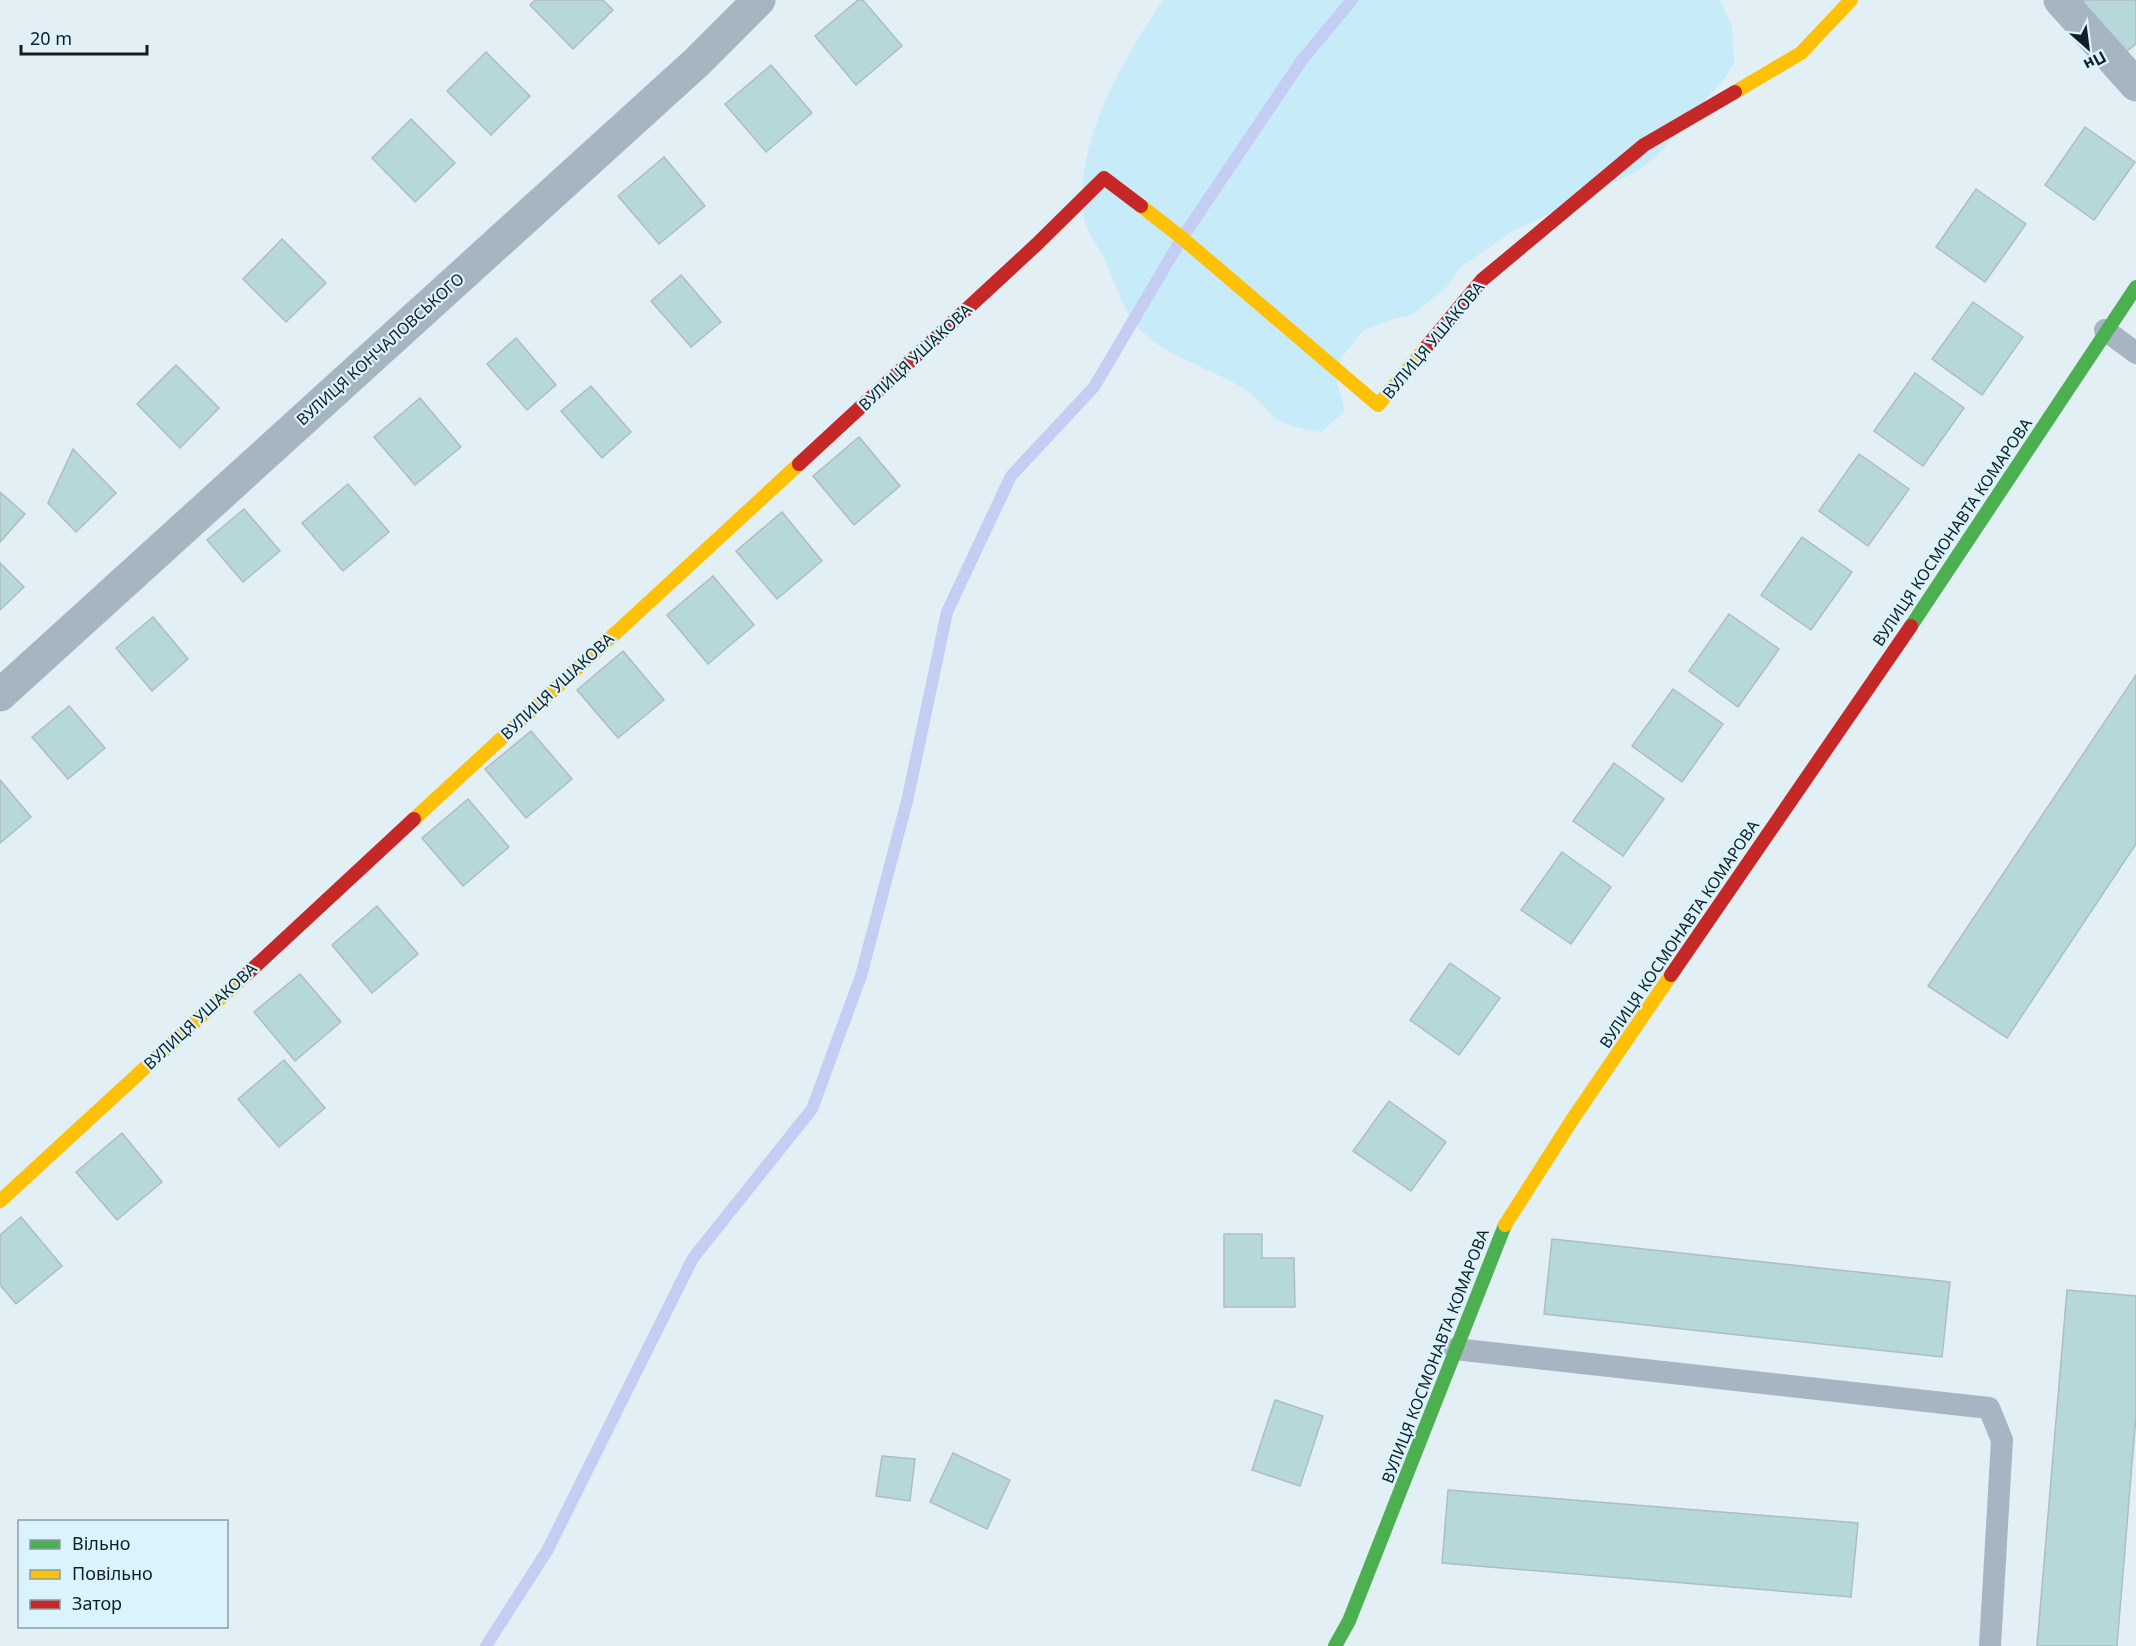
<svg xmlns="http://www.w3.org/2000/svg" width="2136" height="1646" viewBox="0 0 2136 1646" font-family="'Noto Sans',sans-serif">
	<rect width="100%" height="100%" fill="#e2f0f5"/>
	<path fill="#c7ebf8" d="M1163 0H1720L1732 26 1734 63 1723 80 1656 157 1636 172 1513 231 1462 266 1445 289 1412 315 1392 319 1363 331 1341 358 1337 383 1345 411 1321 432C1306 430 1286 426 1273 417 1269 413 1266 407 1261 403 1252 394 1239 385 1228 380 1199 364 1160 353 1138 327 1122 309 1115 283 1106 262 1100 248 1086 232 1084 217 1073 144 1123 59 1163 0Z"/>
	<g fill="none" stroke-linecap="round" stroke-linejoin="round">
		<polyline stroke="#c4cdf2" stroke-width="12" points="486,1646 547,1551 693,1258 812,1109 861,976 908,797 947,612 1011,476 1094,387 1182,238 1302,60 1352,0"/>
	</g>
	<g fill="#b7d8da" stroke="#aebdc0" stroke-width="1.5">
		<polygon points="535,0 603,0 613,10 573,49 530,5"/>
		<polygon points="858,0 863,0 902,46 856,85 815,36"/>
		<polygon points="2082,0 2136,0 2136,44 2123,54"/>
		<polygon points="486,52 530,96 491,135 447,91"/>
		<polygon points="771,65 812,113 766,152 725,104"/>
		<polygon points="411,119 455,163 415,202 372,158"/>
		<polygon points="2085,127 2135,162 2094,220 2045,185"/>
		<polygon points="664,157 705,206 659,244 618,196"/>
		<polygon points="1976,189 2026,224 1985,282 1936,247"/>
		<polygon points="282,239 326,283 286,322 243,279"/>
		<polygon points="681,275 721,322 691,347 651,301"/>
		<polygon points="1973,302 2023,337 1982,395 1932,359"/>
		<polygon points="516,338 556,385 527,410 487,364"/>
		<polygon points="176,365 219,408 180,448 137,404"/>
		<polygon points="1915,373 1964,408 1923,466 1874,431"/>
		<polygon points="591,386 631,432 602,458 561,411"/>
		<polygon points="420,398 461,447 415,485 374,437"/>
		<polygon points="859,437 900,486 854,525 813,476"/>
		<polygon points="73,449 116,493 76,532 48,503"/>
		<polygon points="1859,454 1909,489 1868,546 1819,511"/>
		<polygon points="348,484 389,532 343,571 302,523"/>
		<polygon points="0,492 25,514 0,542"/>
		<polygon points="244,509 280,551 243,582 207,540"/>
		<polygon points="782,512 822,561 777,599 736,551"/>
		<polygon points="1802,537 1852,572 1811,630 1761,595"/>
		<polygon points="0,563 24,587 0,610"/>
		<polygon points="713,576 754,625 708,664 667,615"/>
		<polygon points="1729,614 1779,649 1738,707 1689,671"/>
		<polygon points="153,617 188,659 152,691 116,648"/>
		<polygon points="623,651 664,700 618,738 577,690"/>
		<polygon points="2136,675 2136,844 2007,1038 1928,986"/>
		<polygon points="1673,689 1723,724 1682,782 1632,746"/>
		<polygon points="69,706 105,748 68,779 32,737"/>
		<polygon points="531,731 572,779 526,818 485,769"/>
		<polygon points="1614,763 1664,799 1623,856 1573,821"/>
		<polygon points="0,780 31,817 0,843"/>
		<polygon points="468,799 509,847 463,886 422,838"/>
		<polygon points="1562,852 1611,887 1571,944 1521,910"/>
		<polygon points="377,906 418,954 372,993 332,945"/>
		<polygon points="1450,963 1500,998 1459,1055 1410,1020"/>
		<polygon points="300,974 341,1022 295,1061 254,1012"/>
		<polygon points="284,1060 325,1108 279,1147 238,1099"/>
		<polygon points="1389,1101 1446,1142 1411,1191 1353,1151"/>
		<polygon points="122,1133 162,1182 117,1220 76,1172"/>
		<polygon points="21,1217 62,1266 16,1304 0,1285 0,1235"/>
		<polygon points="1224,1234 1262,1234 1262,1258 1294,1258 1295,1307 1224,1307"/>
		<polygon points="1552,1239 1950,1282 1942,1357 1544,1314"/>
		<polygon points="2067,1290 2136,1296 2136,1415 2117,1646 2037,1646"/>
		<polygon points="1275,1400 1323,1416 1300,1486 1252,1470"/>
		<polygon points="953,1453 1010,1480 987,1529 930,1502"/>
		<polygon points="882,1456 915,1459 910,1501 876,1496"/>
		<polygon points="1448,1490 1858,1523 1851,1597 1442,1563"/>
	</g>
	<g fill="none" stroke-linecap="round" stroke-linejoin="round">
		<g stroke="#a7b5c3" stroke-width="22">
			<polyline points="2105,330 2136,353"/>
			<polyline points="1455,1349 1989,1408 2002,1440 1990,1646"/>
		</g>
		<g stroke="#a7b5c3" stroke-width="33">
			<polyline points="2060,0 2136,85"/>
			<polyline points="0,695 697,62 759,0"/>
		</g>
		<g stroke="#4caf50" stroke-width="14">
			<polyline points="1911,626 2136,287"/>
			<polyline points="1335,1646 1349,1621 1505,1225"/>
		</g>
		<g stroke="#ffc107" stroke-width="14">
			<polyline points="1735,92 1801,53 1851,0"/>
			<polyline points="1141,206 1182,238 1378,405 1427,346"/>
			<polyline points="414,819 799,464"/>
			<polyline points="0,1201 247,974"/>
			<polyline points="1505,1225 1572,1120 1671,975"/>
		</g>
		<g stroke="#c62828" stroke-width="14">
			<polyline points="1427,346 1482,280 1644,145 1735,92"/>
			<polyline points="799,464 1036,245 1104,178 1141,206"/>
			<polyline points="247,974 414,819"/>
			<polyline points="1671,975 1911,626"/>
		</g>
	</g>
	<g text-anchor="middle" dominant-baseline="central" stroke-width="4.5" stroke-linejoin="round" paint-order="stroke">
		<g font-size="16" fill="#0f1f25" stroke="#daf3fd">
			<text transform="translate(1433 340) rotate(-50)">ВУЛИЦЯ УШАКОВА</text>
			<text transform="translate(380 349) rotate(-42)">ВУЛИЦЯ КОНЧАЛОВСЬКОГО</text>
			<text transform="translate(915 357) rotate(-43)">ВУЛИЦЯ УШАКОВА</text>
			<text transform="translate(1952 532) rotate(-56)">ВУЛИЦЯ КОСМОНАВТА КОМАРОВА</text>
			<text transform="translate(557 686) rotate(-43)">ВУЛИЦЯ УШАКОВА</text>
			<text transform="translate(1679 934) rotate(-56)">ВУЛИЦЯ КОСМОНАВТА КОМАРОВА</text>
			<text transform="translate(200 1016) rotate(-43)">ВУЛИЦЯ УШАКОВА</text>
			<text transform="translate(1435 1356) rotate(-69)">ВУЛИЦЯ КОСМОНАВТА КОМАРОВА</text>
		</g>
	</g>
	<rect x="18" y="1520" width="210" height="108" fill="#daf3fd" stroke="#899ea7" stroke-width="1.5"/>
	<rect x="30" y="1540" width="30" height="9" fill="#4caf50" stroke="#899ea7" stroke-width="1.5"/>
	<text x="72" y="1550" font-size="18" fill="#0f1f25">Вільно</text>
	<rect x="30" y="1570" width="30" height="9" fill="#ffc107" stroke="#899ea7" stroke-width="1.5"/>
	<text x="72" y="1580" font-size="18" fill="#0f1f25">Повільно</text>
	<rect x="30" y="1600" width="30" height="9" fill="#c62828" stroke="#899ea7" stroke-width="1.5"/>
	<text x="72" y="1610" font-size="18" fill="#0f1f25">Затор</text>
	<g transform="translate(2088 48) rotate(152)" stroke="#daf3fd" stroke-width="4.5" paint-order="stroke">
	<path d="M0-4.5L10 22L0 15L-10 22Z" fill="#0f1f25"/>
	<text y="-9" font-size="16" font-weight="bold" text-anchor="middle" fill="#0f1f25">Пн</text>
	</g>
	<path d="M21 45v9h126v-9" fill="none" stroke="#0f1f25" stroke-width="3"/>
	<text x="30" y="45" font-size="18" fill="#0f1f25" stroke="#daf3fd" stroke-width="4.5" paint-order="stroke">20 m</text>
</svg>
